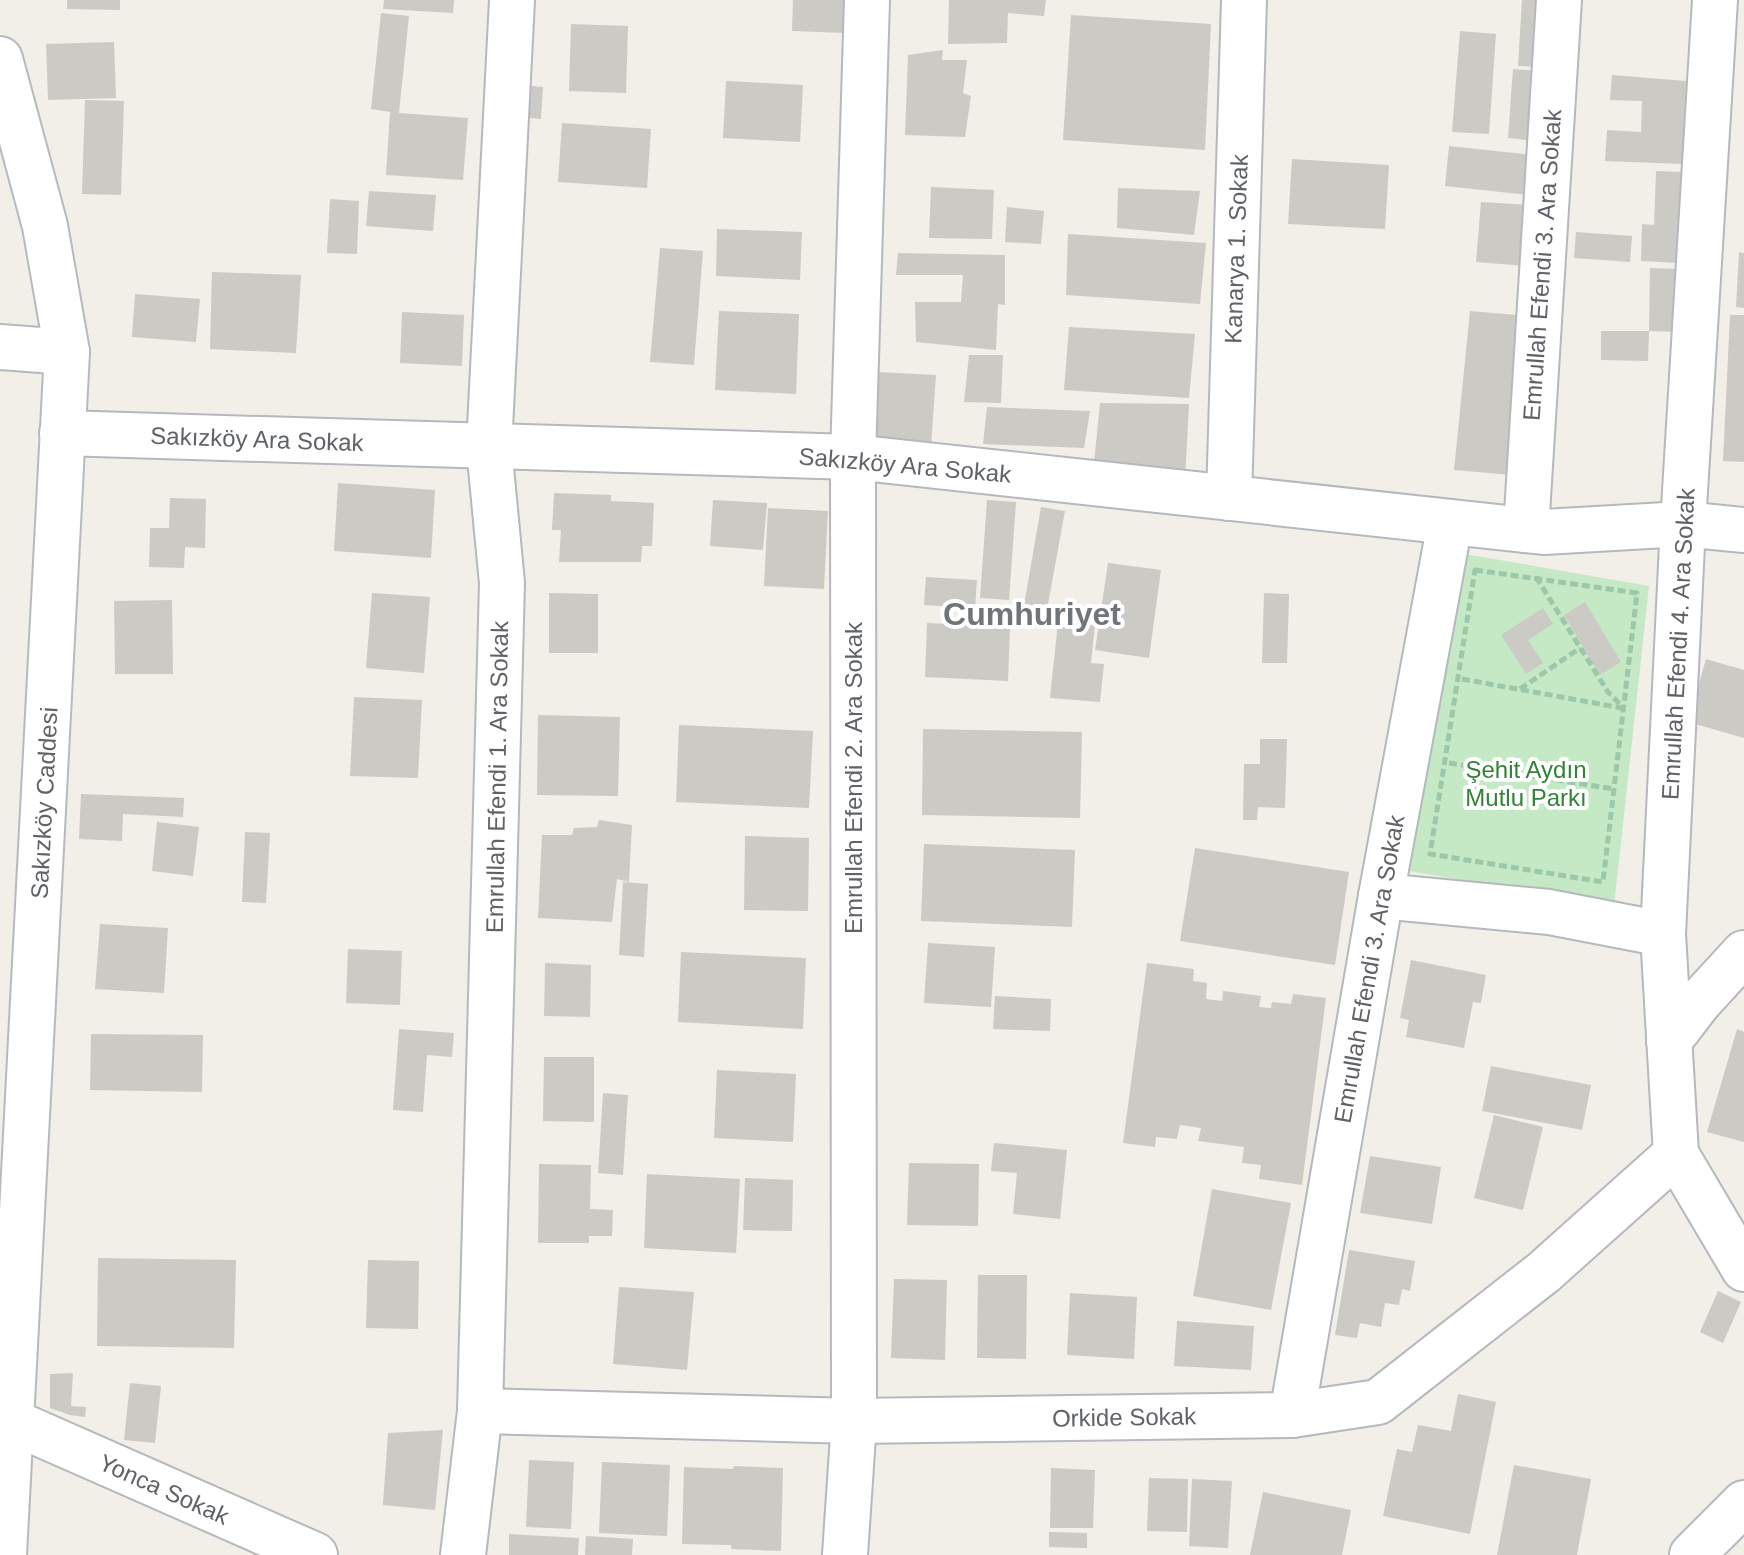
<svg xmlns="http://www.w3.org/2000/svg" width="1744" height="1555" viewBox="0 0 1744 1555" font-family="Arial,sans-serif">
	<rect width="100%" height="100%" fill="#f1efe8"/>
	<polygon fill="#c5e8c5" points="1465,554 1649,586 1614,906 1409,871"/>
	<g fill="#cccac5">
		<polygon points="67,0 120,0 120,10 67,9"/>
		<polygon points="384,0 454,0 453,13 383,9"/>
		<polygon points="793,0 848,0 846,33 792,31"/>
		<polygon points="949,0 1046,0 1044,16 1008,13 1007,43 948,44"/>
		<polygon points="1522,0 1546,0 1542,67 1518,66"/>
		<polygon points="381,13 409,16 399,113 468,118 463,180 386,175 390,112 371,109"/>
		<polygon points="1071,15 1211,24 1205,150 1063,140"/>
		<polygon points="571,24 628,26 626,93 569,91"/>
		<polygon points="1460,31 1496,34 1489,134 1452,132"/>
		<polygon points="114,42 116,98 48,100 46,44"/>
		<polygon points="943,50 942,60 967,60 963,93 971,96 965,137 905,135 908,55"/>
		<polygon points="1513,69 1539,71 1534,141 1508,138"/>
		<polygon points="1612,75 1686,81 1682,164 1605,161 1607,130 1641,132 1642,101 1610,100"/>
		<polygon points="726,81 803,85 800,142 723,138"/>
		<polygon points="523,85 543,87 541,119 521,117"/>
		<polygon points="85,100 124,101 121,195 82,194"/>
		<polygon points="562,123 651,129 647,188 558,182"/>
		<polygon points="1449,146 1533,155 1529,195 1445,186"/>
		<polygon points="1292,159 1389,165 1385,229 1288,224"/>
		<polygon points="1656,171 1681,172 1678,263 1641,261 1642,224 1654,225"/>
		<polygon points="931,187 994,190 992,239 929,238"/>
		<polygon points="1118,188 1200,191 1194,235 1117,228"/>
		<polygon points="369,191 436,195 433,231 366,226"/>
		<polygon points="330,199 359,201 357,254 327,253"/>
		<polygon points="1481,202 1531,205 1526,266 1476,262"/>
		<polygon points="1007,207 1044,211 1041,244 1005,242"/>
		<polygon points="717,229 802,232 800,280 716,276"/>
		<polygon points="1576,232 1632,236 1630,262 1574,258"/>
		<polygon points="1068,234 1206,243 1200,304 1066,295"/>
		<polygon points="660,248 703,251 694,365 650,362"/>
		<polygon points="1739,252 1744,253 1744,308 1736,307"/>
		<polygon points="898,253 1005,255 1005,305 998,304 996,350 916,342 915,302 970,302 961,302 963,275 896,275"/>
		<polygon points="1650,268 1678,269 1677,332 1649,331"/>
		<polygon points="212,272 301,275 296,353 210,349"/>
		<polygon points="135,294 200,299 196,342 132,337"/>
		<polygon points="719,311 799,314 796,394 715,390"/>
		<polygon points="1470,311 1528,316 1512,475 1454,470"/>
		<polygon points="402,312 464,315 462,366 400,363"/>
		<polygon points="1730,315 1744,315 1744,462 1723,461"/>
		<polygon points="1069,327 1195,334 1189,398 1064,390"/>
		<polygon points="1601,331 1649,331 1648,361 1601,360"/>
		<polygon points="969,355 1003,355 1001,403 964,402"/>
		<polygon points="877,372 936,375 931,446 872,442"/>
		<polygon points="1100,403 1189,404 1185,481 1093,473"/>
		<polygon points="987,407 1090,411 1084,448 983,444"/>
		<polygon points="338,483 435,490 431,558 334,551"/>
		<polygon points="554,493 611,495 611,501 654,503 652,546 642,546 641,562 559,562 561,530 552,530"/>
		<polygon points="170,498 206,499 205,548 185,547 184,568 149,567 150,528 169,528"/>
		<polygon points="713,500 767,503 763,550 710,546"/>
		<polygon points="987,500 1016,502 1009,600 980,598"/>
		<polygon points="1041,507 1065,511 1046,615 1023,611"/>
		<polygon points="768,508 828,511 824,589 764,586"/>
		<polygon points="1108,563 1161,570 1149,658 1095,650"/>
		<polygon points="926,577 977,580 975,608 924,605"/>
		<polygon points="372,593 430,597 424,673 366,668"/>
		<polygon points="549,593 598,594 598,653 549,653"/>
		<polygon points="1264,593 1289,594 1287,663 1262,663"/>
		<polygon points="172,600 173,674 115,674 114,601"/>
		<polygon points="1585,602 1621,662 1600,675 1564,615"/>
		<polygon points="1543,608 1553,624 1528,640 1543,663 1526,674 1501,635"/>
		<polygon points="1058,622 1095,625 1091,663 1104,664 1100,702 1050,698"/>
		<polygon points="927,623 1010,627 1008,681 925,677"/>
		<polygon points="1706,659 1744,670 1744,738 1688,722"/>
		<polygon points="354,697 422,700 418,778 350,776"/>
		<polygon points="538,715 620,717 618,796 537,795"/>
		<polygon points="679,725 813,731 809,808 676,802"/>
		<polygon points="923,729 1082,732 1080,818 922,815"/>
		<polygon points="1260,739 1287,739 1285,808 1258,807 1257,820 1243,820 1244,764 1260,764"/>
		<polygon points="81,794 184,798 183,817 123,814 122,841 79,839"/>
		<polygon points="599,820 632,825 629,882 617,879 612,922 538,918 542,835 572,835 574,828 597,827"/>
		<polygon points="157,822 199,827 193,876 152,871"/>
		<polygon points="245,832 270,833 266,903 242,902"/>
		<polygon points="745,836 809,838 808,911 744,910"/>
		<polygon points="924,844 1075,850 1072,927 921,921"/>
		<polygon points="1195,848 1349,872 1335,965 1180,941"/>
		<polygon points="623,882 648,884 644,957 619,955"/>
		<polygon points="100,924 168,928 164,993 95,989"/>
		<polygon points="928,943 995,947 991,1007 924,1003"/>
		<polygon points="348,949 402,951 400,1005 346,1003"/>
		<polygon points="681,952 806,958 803,1029 678,1022"/>
		<polygon points="1411,960 1486,975 1481,1003 1473,1002 1464,1048 1406,1037 1409,1020 1400,1018"/>
		<polygon points="545,963 591,965 590,1017 544,1016"/>
		<polygon points="1147,963 1194,969 1193,981 1207,983 1206,999 1222,1001 1223,991 1261,996 1259,1007 1271,1008 1272,1002 1291,1004 1293,994 1326,998 1302,1185 1259,1179 1261,1165 1242,1163 1244,1147 1198,1141 1201,1128 1180,1125 1177,1139 1156,1137 1155,1147 1123,1143"/>
		<polygon points="995,996 1051,999 1050,1031 993,1029"/>
		<polygon points="399,1029 454,1033 452,1057 427,1055 423,1112 393,1110"/>
		<polygon points="1737,1029 1744,1032 1744,1142 1707,1132"/>
		<polygon points="91,1034 203,1035 202,1092 90,1090"/>
		<polygon points="544,1057 594,1057 594,1122 543,1121"/>
		<polygon points="1491,1066 1591,1085 1582,1130 1482,1111"/>
		<polygon points="717,1070 796,1074 793,1142 714,1138"/>
		<polygon points="603,1093 628,1095 623,1175 598,1173"/>
		<polygon points="1494,1115 1543,1127 1523,1210 1474,1198"/>
		<polygon points="994,1143 1067,1150 1060,1219 1013,1214 1017,1173 991,1171"/>
		<polygon points="1370,1156 1441,1167 1432,1224 1360,1213"/>
		<polygon points="909,1163 979,1164 978,1226 907,1225"/>
		<polygon points="539,1164 591,1165 590,1209 613,1210 612,1236 589,1236 589,1243 538,1243"/>
		<polygon points="647,1174 740,1179 736,1253 644,1248"/>
		<polygon points="745,1178 793,1180 792,1231 743,1230"/>
		<polygon points="1212,1189 1291,1203 1271,1310 1193,1296"/>
		<polygon points="1349,1250 1415,1261 1410,1291 1402,1289 1399,1305 1385,1303 1381,1327 1360,1323 1357,1338 1335,1335"/>
		<polygon points="98,1258 236,1260 234,1348 97,1346"/>
		<polygon points="368,1260 419,1261 418,1329 366,1328"/>
		<polygon points="978,1275 1027,1275 1026,1359 977,1358"/>
		<polygon points="894,1279 947,1280 945,1360 891,1358"/>
		<polygon points="619,1287 694,1292 687,1370 613,1364"/>
		<polygon points="1718,1291 1741,1302 1723,1343 1700,1332"/>
		<polygon points="1070,1293 1137,1297 1134,1359 1067,1355"/>
		<polygon points="1177,1321 1254,1326 1251,1370 1174,1366"/>
		<polygon points="73,1373 71,1406 86,1407 85,1417 70,1415 50,1408 50,1374"/>
		<polygon points="130,1383 161,1386 155,1443 124,1440"/>
		<polygon points="1458,1394 1496,1402 1470,1534 1383,1516 1397,1449 1412,1452 1418,1425 1451,1431"/>
		<polygon points="443,1430 435,1510 383,1505 388,1433"/>
		<polygon points="529,1460 574,1462 571,1529 526,1527"/>
		<polygon points="602,1462 670,1465 667,1536 599,1533"/>
		<polygon points="1514,1465 1591,1479 1577,1555 1497,1555"/>
		<polygon points="734,1466 783,1468 781,1551 731,1549 731,1545 682,1544 684,1467 733,1469"/>
		<polygon points="1051,1468 1095,1470 1093,1528 1050,1528"/>
		<polygon points="1149,1478 1188,1479 1187,1532 1147,1531"/>
		<polygon points="1192,1479 1232,1481 1228,1548 1189,1546"/>
		<polygon points="1263,1492 1351,1510 1342,1555 1250,1555"/>
		<polygon points="1049,1532 1087,1533 1087,1548 1049,1547"/>
		<polygon points="509,1534 579,1538 578,1555 509,1555"/>
		<polygon points="586,1536 633,1539 632,1555 585,1555"/>
	</g>
	<g fill="none" stroke-linecap="round" stroke-linejoin="round">
		<defs>
			<g id="minor">
				<polyline points="1715,0 1683,524 1663,934 1676,1154 1744,1269"/>
				<polyline points="0,347 67,352"/>
				<polyline points="62,433 853,457 1544,532 1683,524 1744,530"/>
				<polyline points="1229,498 1244,0"/>
				<polyline points="1526,530 1559,0"/>
				<polyline points="1381,896 1549,912 1663,934"/>
				<polyline points="1669,1041 1699,1002 1744,953"/>
				<polyline points="480,1411 854,1421 1292,1415 1378,1402 1544,1272 1676,1154"/>
				<polyline points="1292,1415 1381,896 1450,523"/>
				<polyline points="0,1421 13,1422 315,1555"/>
				<polyline points="463,1555 480,1411 502,583 489,447 512,0"/>
				<polyline points="845,1555 854,1421 853,457 867,0"/>
			</g>
			<polyline id="tertiary" points="1692,1555 1744,1503"/>
			<polyline id="secondary" points="0,59 45,226 67,352 4,1555"/>
		</defs>
		<use href="#minor" stroke="#b5b8bc" stroke-width="48"/>
		<use href="#tertiary" stroke="#b5b8bc" stroke-width="48"/>
		<use href="#secondary" stroke="#b6babf" stroke-width="48"/>
		<g stroke="#9cc7a9" stroke-width="5" stroke-dasharray="8 4" stroke-linecap="butt">
			<polygon points="1475,570 1637,593 1603,882 1430,854"/>
			<polyline points="1536,577 1608,692 1623,707"/>
			<polyline points="1462,679 1622,708"/>
			<polyline points="1520,689 1580,648"/>
			<polyline points="1449,763 1614,789"/>
		</g>
		<use href="#minor" stroke="#fff" stroke-width="44"/>
		<use href="#tertiary" stroke="#fff" stroke-width="44"/>
		<use href="#secondary" stroke="#fff" stroke-width="44"/>
	</g>
	<g text-anchor="middle" dominant-baseline="central" stroke-width="8" stroke-linejoin="round" paint-order="stroke">
		<g font-size="24" fill="#5f6368" stroke="#fff">
			<text transform="translate(1236 249) rotate(-88)">Kanarya 1. Sokak</text>
			<text transform="translate(1542 265) rotate(-86)">Emrullah Efendi 3. Ara Sokak</text>
			<text transform="translate(257 439) rotate(2)">Sakızköy Ara Sokak</text>
			<text transform="translate(905 465) rotate(5)">Sakızköy Ara Sokak</text>
			<text transform="translate(1678 644) rotate(-87)">Emrullah Efendi 4. Ara Sokak</text>
			<text transform="translate(497 777) rotate(-89)">Emrullah Efendi 1. Ara Sokak</text>
			<text transform="translate(853 778) rotate(-90)">Emrullah Efendi 2. Ara Sokak</text>
			<text transform="translate(44 803) rotate(-87)">Sakızköy Caddesi</text>
			<text transform="translate(1369 969) rotate(-80)">Emrullah Efendi 3. Ara Sokak</text>
			<text transform="translate(1124 1417) rotate(-1)">Orkide Sokak</text>
			<text transform="translate(164 1489) rotate(24)">Yonca Sokak</text>
		</g>
		<g font-size="24" fill="#348238" stroke="#fff">
			<text x="1526" y="769">Şehit Aydın<tspan x="1526" dy="28">Mutlu Parkı</tspan></text>
		</g>
		<g font-size="32" font-weight="bold" fill="#70757a" stroke="#fff">
			<text x="1032" y="614">Cumhuriyet</text>
		</g>
	</g>
</svg>
